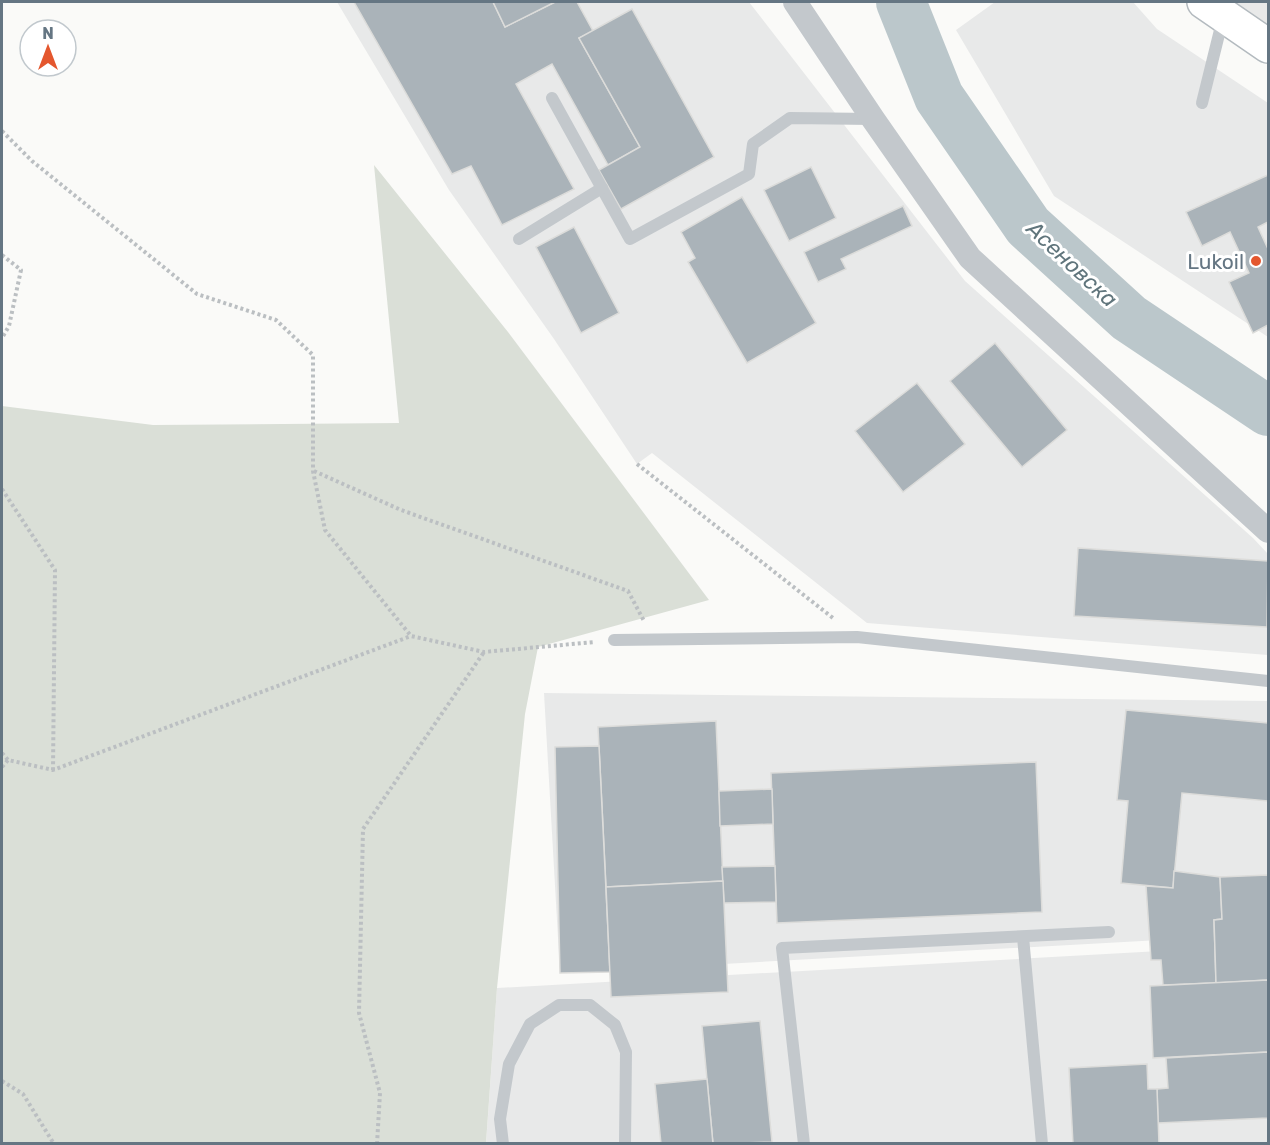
<svg xmlns="http://www.w3.org/2000/svg" width="1270" height="1145" viewBox="0 0 1270 1145" font-family="Rubik,sans-serif">
	<rect width="100%" height="100%" fill="#fafaf8"/>
	<g fill="#e8e9e9">
		<polygon points="337,2 749,2 965,281 1253,538 1268,554 1268,655 867,623 652,453 637,464 554,339 449,190"/>
		<polygon points="995,2 1133,2 1157,29 1268,103 1268,337 1054,196 956,30"/>
		<polygon points="1204,2 1268,2 1268,46"/>
		<polygon points="544,693 1268,701 1268,934 560,973"/>
		<polygon points="1268,945 1268,1143 486,1144 497,988"/>
	</g>
	<polygon fill="#dadfd7" points="374,165 508,332 709,600 538,647 525,714 497,988 486,1143 2,1143 2,406 153,425 399,423"/>
	<g fill="none" stroke-linecap="round" stroke-linejoin="round">
		<polyline stroke="#bbc7cb" stroke-width="50" points="901,2 939,97 1028,226 1129,318 1268,411"/>
	</g>
	<g fill="#aab3b9" stroke="#dcdcda" stroke-width="1.5">
		<polygon points="354,2 493,2 505,27 555,2 577,2 593,31 579,38 640,147 608,165 552,64 516,84 574,189 502,225 471,166 452,174"/>
		<polygon points="493,2 555,2 505,27"/>
		<polygon points="632,9 714,157 621,209 599,170 640,147 579,38"/>
		<polygon points="811,167 836,218 789,241 764,190"/>
		<polygon points="1268,175 1268,222 1258,227 1268,249 1268,325 1253,333 1229,282 1249,273 1230,232 1202,246 1186,212"/>
		<polygon points="742,197 816,323 747,363 688,262 695,258 681,232"/>
		<polygon points="903,206 912,226 841,259 846,269 818,282 804,252"/>
		<polygon points="574,227 619,313 581,333 536,247"/>
		<polygon points="995,343 1067,430 1022,467 950,381"/>
		<polygon points="917,383 965,444 903,492 855,431"/>
		<polygon points="1078,548 1268,561 1267,627 1074,616"/>
		<polygon points="1126,710 1268,723 1268,801 1182,793 1173,888 1121,883 1128,801 1117,800"/>
		<polygon points="716,721 723,881 606,887 598,727"/>
		<polygon points="599,746 610,972 560,973 555,747"/>
		<polygon points="1036,762 1042,912 777,923 771,773"/>
		<polygon points="772,789 773,824 720,826 719,791"/>
		<polygon points="775,866 776,902 724,903 722,867"/>
		<polygon points="1174,871 1220,877 1222,919 1214,920 1216,983 1163,985 1161,960 1151,960 1146,886 1173,888"/>
		<polygon points="1268,875 1268,980 1216,983 1214,920 1222,919 1220,877"/>
		<polygon points="723,881 728,992 611,997 606,887"/>
		<polygon points="1268,980 1268,1052 1153,1058 1150,986"/>
		<polygon points="760,1021 772,1142 713,1144 702,1026"/>
		<polygon points="1268,1052 1268,1118 1158,1123 1157,1089 1168,1088 1166,1058"/>
		<polygon points="1147,1064 1148,1089 1157,1089 1159,1144 1073,1144 1069,1068"/>
		<polygon points="707,1079 713,1144 661,1144 655,1084"/>
	</g>
	<g fill="none" stroke-linecap="round" stroke-linejoin="round">
		<defs>
			<polyline id="secondary" points="1204,2 1268,46"/>
		</defs>
		<use href="#secondary" stroke="#b3babf" stroke-width="36"/>
		<g stroke="#bbbfc2" stroke-width="4" stroke-dasharray="3 3" stroke-linecap="butt">
			<polyline points="2,131 32,161 197,294 276,320 313,355 313,471 325,530 411,636 484,652 595,642"/>
			<polyline points="2,255 21,270 9,326 2,338"/>
			<polyline points="637,464 833,618"/>
			<polyline points="314,471 401,510 628,591 644,621"/>
			<polyline points="2,489 55,570 53,770"/>
			<polyline points="2,753 8,760 53,770 411,636"/>
			<polyline points="2,767 8,760"/>
			<polyline points="2,1081 23,1094 54,1144"/>
			<polyline points="377,1144 380,1093 359,1013 363,829 484,652"/>
		</g>
		<g stroke="#c3c8cc" stroke-width="12">
			<polyline points="552,98 630,239 749,174 753,144 790,118 873,119"/>
			<polyline points="1202,103 1223,18"/>
			<polyline points="519,239 602,188"/>
			<polyline points="614,640 857,637 1268,681"/>
			<polyline points="1023,937 1042,1144"/>
			<polyline points="503,1144 500,1119 509,1064 530,1024 559,1005 590,1005 615,1025 626,1052 625,1144"/>
			<polyline points="804,1144 782,948 1109,932"/>
		</g>
		<polyline stroke="#c3c8cc" stroke-width="24" points="795,2 873,119 970,258 1268,531"/>
		<use href="#secondary" stroke="#fff" stroke-width="33"/>
	</g>
	<circle fill="#e4572e" stroke="#fff" stroke-width="2" cx="1256" cy="261" r="6"/>
	<g text-anchor="middle" dominant-baseline="central" stroke-width="6" stroke-linejoin="round" paint-order="stroke">
		<g font-size="21" fill="#657683" stroke="#fff" text-anchor="end">
			<text x="1244" y="261">Lukoil</text>
		</g>
		<g font-size="22" font-style="italic" fill="#60757c" stroke="#fff">
			<text transform="translate(1072 264) rotate(43)">Асеновска</text>
		</g>
	</g>
	<rect width="1270" height="1145" fill="none" stroke="#657683" stroke-width="6"/>
	<g transform="translate(48 48)"><circle r="28" fill="#ffffff" stroke="#c1c8cd" stroke-width="1.5"/>
	<path d="M0-4.5L10 22L0 15L-10 22Z" fill="#e4572e"/>
	<text y="-9" font-size="16" font-weight="bold" text-anchor="middle" fill="#657683">N</text>
	</g>
</svg>
